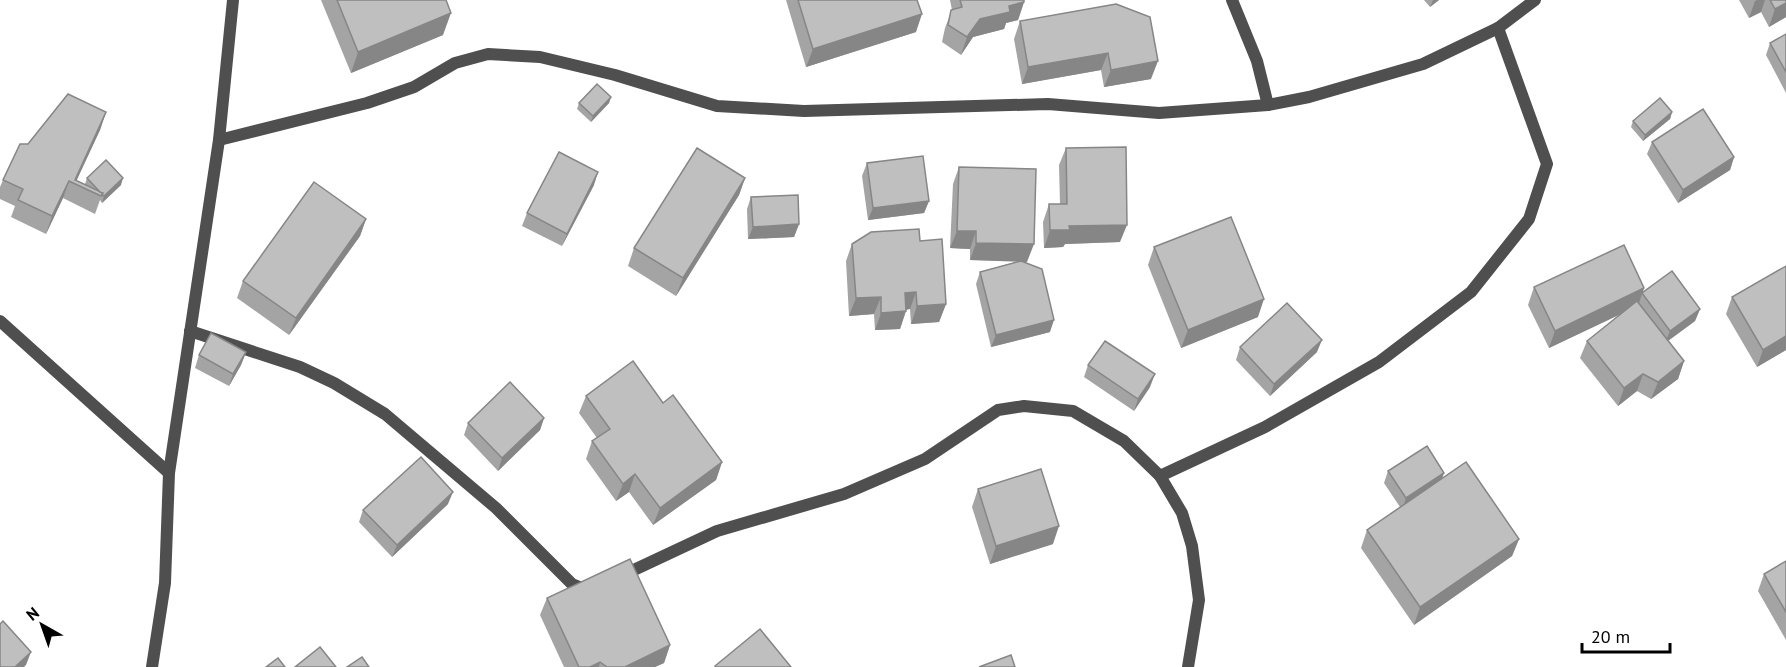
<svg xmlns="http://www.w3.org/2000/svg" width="1786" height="667" viewBox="0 0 1786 667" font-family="'PT Sans',sans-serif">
	<rect width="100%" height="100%" fill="#fff"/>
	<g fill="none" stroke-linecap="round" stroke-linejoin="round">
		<g stroke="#4f4f4f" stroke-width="12">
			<polyline points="1232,0 1257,61 1268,105"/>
			<polyline points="219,140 367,103 414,87 455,63 488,54 540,57 615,75 717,106 804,111 1048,104 1159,113 1268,105 1309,97 1423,64 1498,28 1535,0"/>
			<polyline points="0,321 169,473"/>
			<polyline points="190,331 300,367 334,383 385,414 496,508 572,584 589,591"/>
			<polyline points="1160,476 1265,427 1379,362 1471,292 1529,219 1547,164 1498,28"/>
			<polyline points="621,576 717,531 844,494 925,459 998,410 1024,406 1073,411 1124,441 1160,476 1182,513 1192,546 1199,600 1188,667"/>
			<polyline points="152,667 165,583 169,473 219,140 233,0"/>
		</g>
	</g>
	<g fill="#a4a4a4">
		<polygon points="321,0 446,0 443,35 351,73"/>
		<polygon points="786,0 917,0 916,32 806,67"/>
		<polygon points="950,0 1024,0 1024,2 1018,20 1006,23 1004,29 973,37 961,55 942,42 945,28 952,10"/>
		<polygon points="1424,0 1439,0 1430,7"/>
		<polygon points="1739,0 1786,0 1786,17 1769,27 1761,12 1749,18"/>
		<polygon points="1116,4 1151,79 1104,87 1101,70 1022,84 1014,39 1020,21"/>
		<polygon points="1786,34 1786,93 1766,55 1770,43"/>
		<polygon points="611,97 609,103 591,122 577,109 579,103"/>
		<polygon points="106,112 100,130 76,180 85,184 87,178 121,185 102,203 100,200 95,214 63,198 46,234 11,217 15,206 0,199 0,187 3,180"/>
		<polygon points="1672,112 1670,119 1643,141 1631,127 1633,121"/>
		<polygon points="1652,142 1734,157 1730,170 1678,203 1647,154"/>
		<polygon points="1066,148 1120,242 1065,244 1063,247 1044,248 1043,222 1049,204 1060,204 1059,165"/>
		<polygon points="867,163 929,201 924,213 868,220 862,176"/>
		<polygon points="959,167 1027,262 1022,261 1050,332 991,347 976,284 980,272 1020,261 970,260 970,249 950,248 953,184"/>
		<polygon points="745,178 739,195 676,296 628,266 634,248"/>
		<polygon points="594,185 562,246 522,226 527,213"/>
		<polygon points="751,197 799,224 794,237 748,239 747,209"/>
		<polygon points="366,219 360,236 289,335 237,298 243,281"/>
		<polygon points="920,241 946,304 939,322 911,324 910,309 906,310 900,329 875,330 874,314 849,316 846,261 852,244"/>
		<polygon points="1154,247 1258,317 1181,348 1148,265"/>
		<polygon points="1534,287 1644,288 1643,292 1700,309 1695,321 1668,341 1684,361 1678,379 1651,399 1637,391 1618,406 1580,358 1587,341 1620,314 1549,348 1528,305"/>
		<polygon points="1732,297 1786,350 1757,367 1726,314"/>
		<polygon points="1240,347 1317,352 1270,396 1236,360"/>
		<polygon points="246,352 241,365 229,386 195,368 199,355"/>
		<polygon points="1088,365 1150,387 1134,411 1084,377"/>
		<polygon points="586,396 663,403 722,462 716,480 653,525 629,492 616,501 586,459 592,441 597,438 579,413"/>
		<polygon points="544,418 540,430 498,471 464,435 468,423"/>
		<polygon points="1388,471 1442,478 1519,539 1512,556 1414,625 1361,548 1367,530 1400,507 1384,483"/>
		<polygon points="978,489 1053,544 990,564 972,507"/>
		<polygon points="448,504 392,557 359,522 363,510"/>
		<polygon points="1786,561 1786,640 1758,591 1764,574"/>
		<polygon points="547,598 670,645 664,663 655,667 564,667 540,615"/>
	</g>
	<g fill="#868686">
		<polygon points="1433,0 1439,0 1430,7"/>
		<polygon points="1757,0 1765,0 1761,12 1749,18 1755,1"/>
		<polygon points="1024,2 1018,20 1006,23 1004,29 973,37 961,55 967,37 980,19 1009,6"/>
		<polygon points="1786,3 1786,17 1769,27 1775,9"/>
		<polygon points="451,13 443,35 351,73 358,52"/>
		<polygon points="922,14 916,32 806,67 813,49"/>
		<polygon points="1108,53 1101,70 1022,84 1028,67"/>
		<polygon points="1158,61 1151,79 1104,87 1111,70"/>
		<polygon points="611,97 609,103 591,122 593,116"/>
		<polygon points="106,112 100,130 75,184 73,183"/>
		<polygon points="1672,112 1670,119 1643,141 1645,135"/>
		<polygon points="1734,157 1730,170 1678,203 1683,190"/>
		<polygon points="598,172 594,185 562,246 567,234"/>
		<polygon points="123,178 121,185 102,203 104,196"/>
		<polygon points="745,178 739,195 676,296 683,278"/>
		<polygon points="69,181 63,198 46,234 52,216"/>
		<polygon points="929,201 924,213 868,220 873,208"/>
		<polygon points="366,219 360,236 289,335 296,318"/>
		<polygon points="799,224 794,237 748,239 753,227"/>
		<polygon points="1127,225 1120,242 1065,244 1063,247 1044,248 1050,230 1069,226"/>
		<polygon points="957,231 976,231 970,249 950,248"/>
		<polygon points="976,243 1034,244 1027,262 970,260"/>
		<polygon points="1644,288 1638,306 1549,348 1555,331"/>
		<polygon points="916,292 910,309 898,310 905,293"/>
		<polygon points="881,297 874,314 849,316 856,298"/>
		<polygon points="1264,299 1258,317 1181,348 1188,330"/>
		<polygon points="946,304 939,322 911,324 917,306"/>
		<polygon points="1700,309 1695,321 1665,343 1670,331"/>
		<polygon points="906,311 900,329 875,330 881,313"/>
		<polygon points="1054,320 1050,332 991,347 996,335"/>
		<polygon points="1786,336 1786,350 1757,367 1763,350"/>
		<polygon points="1322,340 1317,352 1270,396 1274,384"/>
		<polygon points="246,352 241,365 229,386 233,374"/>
		<polygon points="1684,361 1678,379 1651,399 1658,382"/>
		<polygon points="1155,374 1150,387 1134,411 1138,399"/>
		<polygon points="1643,374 1637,391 1618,406 1624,388"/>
		<polygon points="544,418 540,430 498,471 502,458"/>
		<polygon points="722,462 716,480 653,525 660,508"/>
		<polygon points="1444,473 1440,485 1402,510 1406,498"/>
		<polygon points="635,474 629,492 616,501 623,484"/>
		<polygon points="453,492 448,504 392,557 397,545"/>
		<polygon points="1059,526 1053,544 990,564 996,546"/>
		<polygon points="1519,539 1512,556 1414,625 1420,607"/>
		<polygon points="670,645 664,663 655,667 625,667"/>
		<polygon points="31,652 26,665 24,667 15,667"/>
		<polygon points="600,662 599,667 590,667"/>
	</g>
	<g fill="#bfbfbf" stroke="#868686" stroke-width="1.5">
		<polygon points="337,0 446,0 451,13 358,52"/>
		<polygon points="798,0 917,0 922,14 813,49"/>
		<polygon points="960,0 1024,0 1024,2 1009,6 1010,12 980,19 967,37 948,25 951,10 962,7"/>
		<polygon points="1770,0 1786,0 1786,3 1775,9"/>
		<polygon points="1116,4 1150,17 1158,61 1111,70 1108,53 1028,67 1020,21"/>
		<polygon points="1786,34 1786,72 1770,43"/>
		<polygon points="597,84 611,97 593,116 579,103"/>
		<polygon points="68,94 106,112 75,180 103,193 101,196 69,181 52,216 18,200 23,189 3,180 20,144 28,144"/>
		<polygon points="1660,98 1672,112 1645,135 1633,121"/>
		<polygon points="1703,109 1734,157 1683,190 1652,142"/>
		<polygon points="1126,147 1127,225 1069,226 1070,230 1050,230 1049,204 1067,204 1066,148"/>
		<polygon points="697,148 745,178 683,278 634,248"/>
		<polygon points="559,152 598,172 567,234 527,213"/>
		<polygon points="923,156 929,201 873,208 867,163"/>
		<polygon points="106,160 123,178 104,196 102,194 103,193 100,192 87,178"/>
		<polygon points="959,167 1036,169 1034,244 976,243 976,231 957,231"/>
		<polygon points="314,182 366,219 296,318 243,281"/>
		<polygon points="798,195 799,224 753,227 751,197"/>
		<polygon points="1231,217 1264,299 1188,330 1154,247"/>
		<polygon points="919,229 920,241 942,239 946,304 917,306 916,292 905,293 906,311 881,313 881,297 856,298 852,244 871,232"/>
		<polygon points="1624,245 1644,288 1555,331 1534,287"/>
		<polygon points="1021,261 1042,269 1054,320 996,335 980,272"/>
		<polygon points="1786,266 1786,336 1763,350 1732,297"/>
		<polygon points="1672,271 1700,309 1670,331 1642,293"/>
		<polygon points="1637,301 1684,361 1658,382 1643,374 1624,388 1587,341"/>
		<polygon points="1287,303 1322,340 1274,384 1240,347"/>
		<polygon points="211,333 246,352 233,374 199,355"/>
		<polygon points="1105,341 1155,374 1138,399 1088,365"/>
		<polygon points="633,361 663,403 673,395 722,462 660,508 635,474 623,484 592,441 610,429 586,396"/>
		<polygon points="510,382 544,418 502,458 468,423"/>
		<polygon points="1427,446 1444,473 1406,498 1388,471"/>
		<polygon points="421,457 453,492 397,545 363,510"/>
		<polygon points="1466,462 1519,539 1420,607 1367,530"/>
		<polygon points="1041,469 1059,526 996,546 978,489"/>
		<polygon points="630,559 670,645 625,667 607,667 600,662 590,667 579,667 547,598"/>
		<polygon points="1786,561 1786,612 1764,574"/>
		<polygon points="3,621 31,652 15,667 0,667 0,624"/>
		<polygon points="760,629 791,667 716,667 715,666"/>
		<polygon points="320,647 336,667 295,667"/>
		<polygon points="1011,655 1015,667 979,667"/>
		<polygon points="362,657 369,667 347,667"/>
		<polygon points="278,658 285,667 266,667"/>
	</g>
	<g transform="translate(42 625) rotate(320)" stroke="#ffffff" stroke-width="4.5" paint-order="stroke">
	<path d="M0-4.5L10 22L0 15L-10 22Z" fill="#000000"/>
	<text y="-9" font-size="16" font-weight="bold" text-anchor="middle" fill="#000000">N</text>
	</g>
	<path d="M1582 643v9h88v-9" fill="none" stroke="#000000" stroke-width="3"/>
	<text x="1591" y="643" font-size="18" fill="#000000" stroke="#ffffff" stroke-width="4.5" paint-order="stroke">20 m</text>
</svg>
